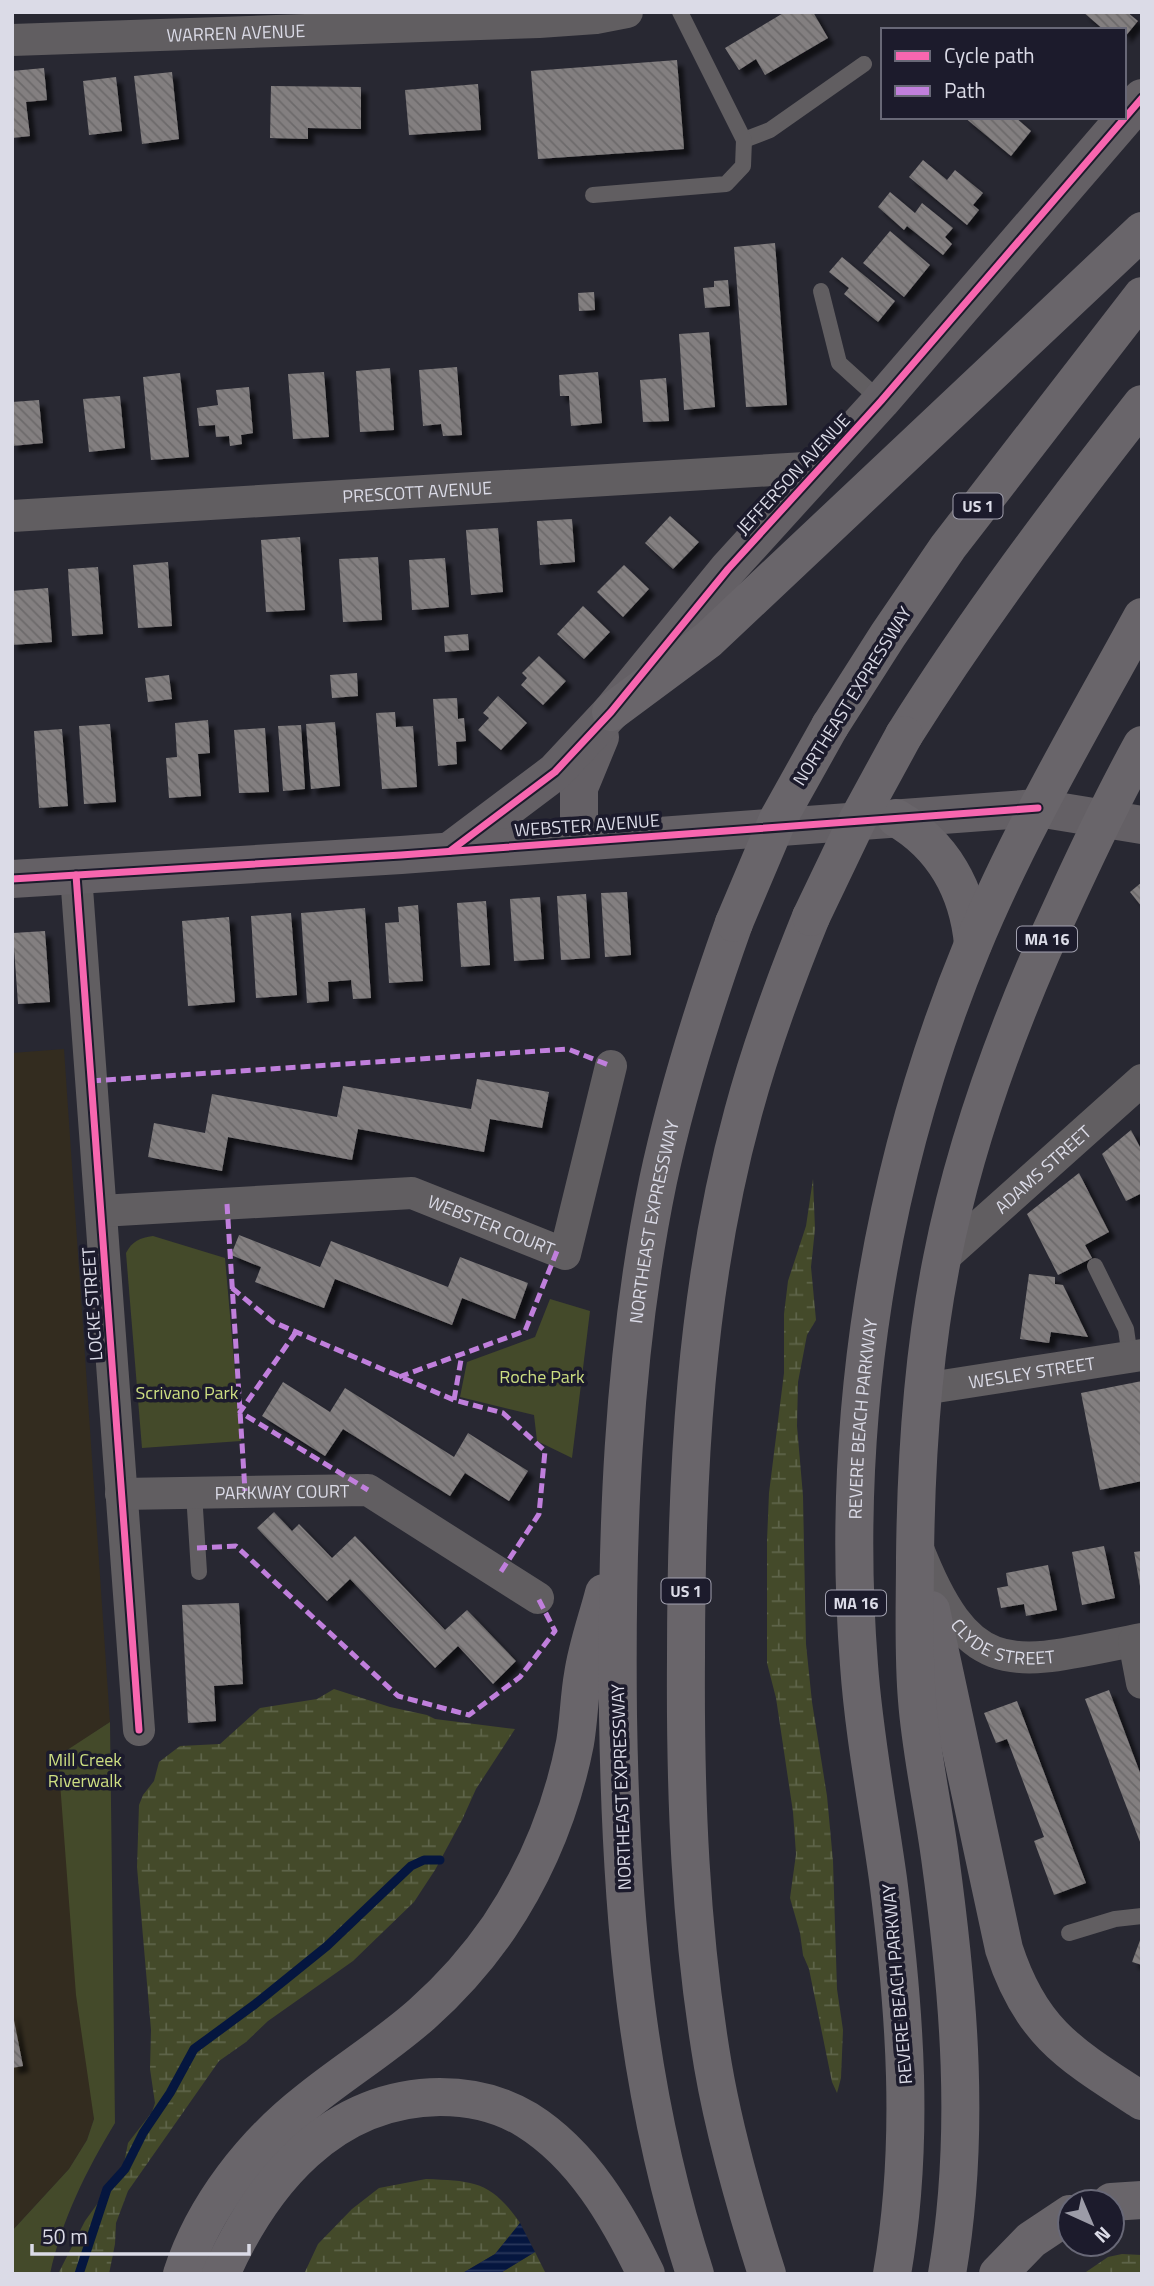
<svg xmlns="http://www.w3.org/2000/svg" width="1154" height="2286" viewBox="0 0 1154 2286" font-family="'Titillium Web',sans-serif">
	<defs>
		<pattern id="wetland-marsh" width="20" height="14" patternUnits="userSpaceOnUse" patternTransform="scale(1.75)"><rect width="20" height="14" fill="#444a2a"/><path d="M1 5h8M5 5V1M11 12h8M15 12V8" fill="none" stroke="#5e6449"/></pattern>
		<pattern id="water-rules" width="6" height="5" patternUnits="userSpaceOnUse" patternTransform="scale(1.75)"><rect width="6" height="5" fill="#05163f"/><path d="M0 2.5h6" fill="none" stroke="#29375b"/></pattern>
		<pattern id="building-back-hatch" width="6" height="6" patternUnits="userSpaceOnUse" patternTransform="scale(1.75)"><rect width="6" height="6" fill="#837f80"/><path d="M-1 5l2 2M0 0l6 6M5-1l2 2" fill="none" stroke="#6c6a6b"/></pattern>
		<filter id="shadow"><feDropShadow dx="6" dy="6" stdDeviation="2" flood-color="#0009"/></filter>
	</defs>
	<rect width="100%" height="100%" fill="#282832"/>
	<polygon fill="#332c1f" points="64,1049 110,1722 58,1757 94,2119 87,2140 69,2169 12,2231 12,1053"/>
	<g fill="#444a2a">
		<path d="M153 1236 225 1258 241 1441 142 1448 126 1253C132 1241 140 1238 153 1236Z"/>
		<polygon points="550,1299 590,1311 572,1458 537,1441 534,1415 460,1397 467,1362 535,1337"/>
		<path d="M110 1722 115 2123C86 2171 62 2219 50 2274H12V2231L69 2169 87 2140 94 2119 76 1995 58 1756Z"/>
	</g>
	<g fill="url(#wetland-marsh)">
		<polygon points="813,1179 815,1229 811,1267 816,1320 807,1335 798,1382 797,1426 803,1496 806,1644 812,1702 827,1796 833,1861 837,1989 843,2030 841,2078 837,2093 832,2082 809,1969 803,1955 800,1933 790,1898 796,1854 793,1812 776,1698 767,1663 767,1541 769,1493 784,1373 784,1314 788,1281 806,1226"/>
		<polygon points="334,1689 390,1707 427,1715 435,1719 515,1729 476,1789 462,1820 435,1870 414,1902 353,1961 268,2021 246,2042 219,2061 128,2191 116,2223 115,2244 109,2274 58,2274 85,2221 123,2168 128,2143 152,2112 155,2103 150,2069 151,2030 137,1867 139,1805 143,1795 154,1781 159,1762 180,1746 220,1744 260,1708 317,1699"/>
		<path d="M426 2179C474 2181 491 2181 520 2223L495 2254 461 2274H304L318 2244 352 2209 379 2188Z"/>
		<polygon points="535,2252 546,2274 499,2274"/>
		<polygon points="1122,2254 1142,2255 1142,2274 1083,2274 1108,2257"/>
	</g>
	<polygon fill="url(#water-rules)" points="520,2223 535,2252 499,2274 461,2274 495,2254"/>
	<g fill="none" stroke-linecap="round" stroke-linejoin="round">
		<polyline stroke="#05163f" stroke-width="9" points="79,2274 107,2189 125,2169 143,2133 170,2093 194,2049 254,2005 327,1946 411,1866 424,1860 440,1860"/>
	</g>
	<g fill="url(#building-back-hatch)" filter="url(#shadow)">
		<polygon points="785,12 813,12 828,38 765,75 756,59 739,70 725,48"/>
		<polygon points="1083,12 1127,12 1138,21 1124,38 1124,30 1104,30"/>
		<polygon points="677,60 684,149 538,159 531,71"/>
		<polygon points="44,68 47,100 26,102 30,136 12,138 12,71"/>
		<polygon points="172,72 179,139 142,144 134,76"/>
		<polygon points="116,77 122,131 89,135 83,81"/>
		<polygon points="478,84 481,130 409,135 405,90"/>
		<polygon points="271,86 361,87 361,129 308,128 308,139 270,138"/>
		<polygon points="964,117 1015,117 1031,131 1011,156"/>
		<polygon points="923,160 947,180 955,170 983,193 973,205 979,210 967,225 909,177"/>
		<polygon points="890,192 915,213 922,203 953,228 945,237 952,244 943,255 907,226 904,230 878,207"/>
		<polygon points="890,231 930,265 904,297 863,263"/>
		<polygon points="775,243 787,405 746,407 734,247"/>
		<polygon points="842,257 895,301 878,322 844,294 849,288 829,272"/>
		<polygon points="728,280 730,306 705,308 703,288 714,287 714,281"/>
		<polygon points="594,292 595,310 579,311 578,293"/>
		<polygon points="709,332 715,407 684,410 679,334"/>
		<polygon points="457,367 462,435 443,436 441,424 423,426 419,370"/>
		<polygon points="390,368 394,430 360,432 356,371"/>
		<polygon points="324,372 329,437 293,439 288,374"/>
		<polygon points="598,372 602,423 571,426 569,396 560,396 559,375"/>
		<polygon points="180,373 189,457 151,460 143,377"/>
		<polygon points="666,378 669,421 643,422 640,380"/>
		<polygon points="249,387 253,433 241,435 242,444 230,446 229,436 216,437 215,425 199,426 197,408 218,405 216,390"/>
		<polygon points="120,396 125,448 89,452 83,399"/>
		<polygon points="39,400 43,443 12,446 12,402"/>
		<polygon points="670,516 699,542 673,569 645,543"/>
		<polygon points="572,519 575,562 540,565 537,521"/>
		<polygon points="498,528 503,592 471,595 466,530"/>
		<polygon points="300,537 305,610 266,612 261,540"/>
		<polygon points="378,557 382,620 343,622 339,559"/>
		<polygon points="445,558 449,607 412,610 409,560"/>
		<polygon points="168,562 172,626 138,628 133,565"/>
		<polygon points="624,565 649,589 623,617 597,592"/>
		<polygon points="98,567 103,634 72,636 68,569"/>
		<polygon points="48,588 52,642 12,645 12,591"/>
		<polygon points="583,606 610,632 584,659 557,634"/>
		<polygon points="468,634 469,650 445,652 444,636"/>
		<polygon points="539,656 566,681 543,705 521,685 527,678 522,673"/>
		<polygon points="357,673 358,696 332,698 330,675"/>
		<polygon points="169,675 172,699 148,702 145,678"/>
		<polygon points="498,696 527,723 501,750 478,730 489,718 483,713"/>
		<polygon points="457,698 458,719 464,718 466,741 456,742 457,764 438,766 433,699"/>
		<polygon points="395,712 396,727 413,726 417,787 382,789 376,713"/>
		<polygon points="208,720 210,753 198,754 201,796 169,798 166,758 177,757 175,723"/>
		<polygon points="335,722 340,786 311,789 306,724"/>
		<polygon points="110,724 116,802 84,804 79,726"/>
		<polygon points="301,725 305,789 283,791 278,726"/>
		<polygon points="265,728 269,792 239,793 234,730"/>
		<polygon points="62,729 68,806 39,808 34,731"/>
		<polygon points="1142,882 1142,907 1130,892"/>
		<polygon points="627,892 631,955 605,957 601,893"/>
		<polygon points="586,894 590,958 561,960 557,896"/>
		<polygon points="540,897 544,959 514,961 510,899"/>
		<polygon points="486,901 490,965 461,967 457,903"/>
		<polygon points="418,905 423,981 389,983 385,923 399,922 398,907"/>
		<polygon points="365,908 371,998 353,999 351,980 328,982 329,1001 307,1003 301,913"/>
		<polygon points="291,913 297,995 256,998 251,916"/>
		<polygon points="229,917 235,1002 188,1006 182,921"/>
		<polygon points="45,931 50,1002 18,1004 13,933"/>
		<polygon points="477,1079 549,1092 542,1128 490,1119 484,1152 358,1129 352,1160 228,1137 222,1171 148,1157 154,1123 205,1133 212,1094 337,1117 343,1086 471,1109"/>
		<polygon points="1131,1130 1142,1151 1142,1193 1126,1201 1102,1154"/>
		<polygon points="1079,1173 1109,1232 1085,1245 1092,1258 1058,1275 1027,1214"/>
		<polygon points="239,1235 320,1267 331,1241 448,1287 460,1257 528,1283 515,1319 462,1298 452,1325 335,1279 324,1308 255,1282 261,1267 231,1255"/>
		<polygon points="1029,1274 1055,1277 1055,1284 1063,1285 1088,1337 1051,1332 1049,1343 1020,1339"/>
		<polygon points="1142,1381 1142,1481 1100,1490 1081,1393"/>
		<polygon points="283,1382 330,1412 345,1388 454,1457 468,1433 528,1471 509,1501 465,1473 450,1496 343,1429 325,1456 262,1416"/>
		<polygon points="274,1512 292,1531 299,1524 332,1558 355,1536 445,1630 467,1610 516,1661 493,1684 458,1646 435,1668 350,1579 327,1601 257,1528"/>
		<polygon points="1104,1546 1115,1598 1082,1605 1072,1552"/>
		<polygon points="1142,1551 1142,1586 1140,1586 1134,1552"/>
		<polygon points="1048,1565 1057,1610 1026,1616 1024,1604 1001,1608 997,1588 1008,1586 1006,1573"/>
		<polygon points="239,1603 243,1684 214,1686 216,1721 188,1723 182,1605"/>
		<polygon points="1109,1690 1142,1778 1142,1847 1085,1699"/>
		<polygon points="1017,1701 1086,1883 1054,1895 1034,1841 1044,1837 1007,1739 996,1743 984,1713"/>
		<polygon points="1142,1935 1142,1965 1132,1962"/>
		<polygon points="12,2010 23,2066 12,2068"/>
	</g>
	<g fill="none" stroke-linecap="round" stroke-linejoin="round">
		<g stroke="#615e61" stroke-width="16">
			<polyline points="744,140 770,130 864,64"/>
			<polyline points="593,195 726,184 743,166 744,140 680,12"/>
			<polyline points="821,291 839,363 881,401"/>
			<polyline points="1095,1266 1126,1329 1130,1357"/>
			<polyline points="194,1493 199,1572"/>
			<polyline points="1069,1933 1115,1919 1142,1916"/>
		</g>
		<g stroke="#615e61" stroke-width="32">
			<path id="s1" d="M12 40 539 22 596 18 627 12"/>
			<path id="s2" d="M12 516 822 467"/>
			<polyline points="76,875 139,1730"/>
			<path id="s3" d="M101 1211 412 1193 565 1254 611 1066"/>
			<path id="s4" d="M942 1259 1142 1080"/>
			<path id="s5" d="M923 1389 1142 1355"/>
			<path id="s6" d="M121 1494 368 1490 538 1598"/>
			<path id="s7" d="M917 1546C971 1686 1015 1664 1142 1639"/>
			<polyline points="1134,1641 1142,1683"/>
		</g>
		<g stroke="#646065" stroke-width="38">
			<polyline points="579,841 579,788 600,737"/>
			<polyline points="450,851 555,772 611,712 728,569 881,401 1142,98"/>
			<polyline points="12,879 401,855 1038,808 1142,825"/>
		</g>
		<g stroke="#69656a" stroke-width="38">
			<polyline points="611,712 708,640 1142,231"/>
			<polyline points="830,726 888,635 948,547 1142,296"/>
			<path d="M904 735C976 620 1058 511 1142 404"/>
			<path d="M896 818C943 845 968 890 973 944"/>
			<path d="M931 1610 1004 1949C1031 2033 1071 2055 1142 2101"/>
			<polyline points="1111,2202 1142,2200"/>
			<path d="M182 2274C204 2206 253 2144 308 2101 345 2071 386 2046 422 2014 450 1989 477 1959 499 1927 536 1872 562 1809 575 1743 579 1720 579 1697 583 1675 587 1647 597 1620 604 1593"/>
			<path d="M221 2274C262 2182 331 2098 440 2097 470 2097 501 2104 527 2120 583 2155 618 2216 646 2274"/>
			<path id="s8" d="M695 2274C635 2089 621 1909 618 1716 616 1538 622 1355 658 1181 677 1092 704 1007 734 923"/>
			<path d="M767 2274C745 2205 725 2136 713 2066 690 1930 685 1794 686 1657 686 1476 695 1289 743 1113 761 1046 785 981 811 917"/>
			<path id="s9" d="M892 2274C915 2142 905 2010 888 1879 878 1807 864 1736 859 1665 840 1421 879 1173 972 947 1019 833 1083 725 1142 617"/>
			<path d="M947 2274C971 2135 959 1995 940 1857 933 1805 921 1753 917 1700 913 1653 915 1606 915 1558 916 1458 922 1358 942 1259 967 1132 1013 1011 1068 894 1091 844 1115 794 1142 745"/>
			<polyline points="998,2274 1031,2240 1070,2214"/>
		</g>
		<g stroke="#69656a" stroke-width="38">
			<polyline points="811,917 856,823 904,735"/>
			<polyline points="734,923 778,819 830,726"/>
		</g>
		<g stroke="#c07fdc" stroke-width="5" stroke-dasharray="10 5" stroke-linecap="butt">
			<polyline points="91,1081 568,1049 611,1066"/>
			<polyline points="227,1204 245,1491"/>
			<polyline points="232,1288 273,1322 454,1400 503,1413 545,1451 539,1514 500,1573"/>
			<polyline points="296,1332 240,1412 368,1490"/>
			<polyline points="399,1377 525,1331 557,1251"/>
			<polyline points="454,1400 462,1354"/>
			<polyline points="197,1548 236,1546 398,1696 469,1715 520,1677 555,1631 538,1598"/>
		</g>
		<defs>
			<g id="cycleway">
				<polyline points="450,851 555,772 611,712 728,569 881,401 1142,98"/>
				<polyline points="76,875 139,1730"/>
				<polyline points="12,879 401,855 1038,808"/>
			</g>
		</defs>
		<use href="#cycleway" stroke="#1c1b2c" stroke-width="11"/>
		<use href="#cycleway" stroke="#f766af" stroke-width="7"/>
	</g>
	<g text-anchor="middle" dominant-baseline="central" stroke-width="7" stroke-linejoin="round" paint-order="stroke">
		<g fill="#1c1b2c" stroke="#a2a1af" stroke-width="2">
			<rect x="953.5" y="493.5" width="49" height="25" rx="5"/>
			<rect x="1017" y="926.5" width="60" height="25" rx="5"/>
			<rect x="661.5" y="1578.5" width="49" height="25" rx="5"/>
			<rect x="826" y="1590.5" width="60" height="25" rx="5"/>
		</g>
		<g font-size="16" font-weight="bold" fill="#dbdbe7">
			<text x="978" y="506">US 1</text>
			<text x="1047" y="939">MA 16</text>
			<text x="686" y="1591">US 1</text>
			<text x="856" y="1603">MA 16</text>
		</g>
		<g font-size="18" fill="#dbdbe7" stroke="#1c1b2c">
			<text stroke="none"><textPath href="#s1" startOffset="224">WARREN AVENUE</textPath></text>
			<text transform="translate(793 474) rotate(-47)">JEFFERSON AVENUE</text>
			<text stroke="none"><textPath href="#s2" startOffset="406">PRESCOTT AVENUE</textPath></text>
			<text transform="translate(852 696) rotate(-58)">NORTHEAST EXPRESSWAY</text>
			<text transform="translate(587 825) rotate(-4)">WEBSTER AVENUE</text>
			<text stroke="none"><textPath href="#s4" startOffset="135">ADAMS STREET</textPath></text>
			<text stroke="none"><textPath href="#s8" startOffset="1062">NORTHEAST EXPRESSWAY</textPath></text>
			<text stroke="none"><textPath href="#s3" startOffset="397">WEBSTER COURT</textPath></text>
			<text transform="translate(92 1304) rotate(-94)">LOCKE STREET</text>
			<text stroke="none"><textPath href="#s5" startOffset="110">WESLEY STREET</textPath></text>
			<text stroke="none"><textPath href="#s9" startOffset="859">REVERE BEACH PARKWAY</textPath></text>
			<text stroke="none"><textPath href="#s6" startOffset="161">PARKWAY COURT</textPath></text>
			<text stroke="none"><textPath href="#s7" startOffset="140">CLYDE STREET</textPath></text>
			<text transform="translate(621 1787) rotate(-92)">NORTHEAST EXPRESSWAY</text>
			<text transform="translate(897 1984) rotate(-95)">REVERE BEACH PARKWAY</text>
		</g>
		<g font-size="18" fill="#cdde82" stroke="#1c1b2c">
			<text x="542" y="1376">Roche Park</text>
			<text x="187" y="1392">Scrivano Park</text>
			<text x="85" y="1759">Mill Creek<tspan x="85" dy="21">Riverwalk</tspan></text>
		</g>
	</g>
	<rect width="1154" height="2286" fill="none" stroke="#dbdbe7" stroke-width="28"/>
	<rect x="881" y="28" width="245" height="91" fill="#1c1b2c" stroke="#686877" stroke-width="2"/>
	<rect x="895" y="51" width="35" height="10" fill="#f766af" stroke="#686877" stroke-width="2"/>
	<text x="944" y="63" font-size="21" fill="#dbdbe7">Cycle path</text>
	<rect x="895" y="86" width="35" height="10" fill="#c07fdc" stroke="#686877" stroke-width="2"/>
	<text x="944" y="98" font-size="21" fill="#dbdbe7">Path</text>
	<g transform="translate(1091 2223) rotate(136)"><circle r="33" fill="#1c1b2c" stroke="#686877" stroke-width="2"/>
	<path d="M0-5L12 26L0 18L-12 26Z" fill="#9c9ca8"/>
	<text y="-10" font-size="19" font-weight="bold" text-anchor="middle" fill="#dbdbe7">N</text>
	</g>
	<path d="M32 2244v10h217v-10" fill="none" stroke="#dbdbe7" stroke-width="3.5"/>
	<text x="42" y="2244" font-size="21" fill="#dbdbe7" stroke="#1c1b2c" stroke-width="5" paint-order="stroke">50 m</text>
</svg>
